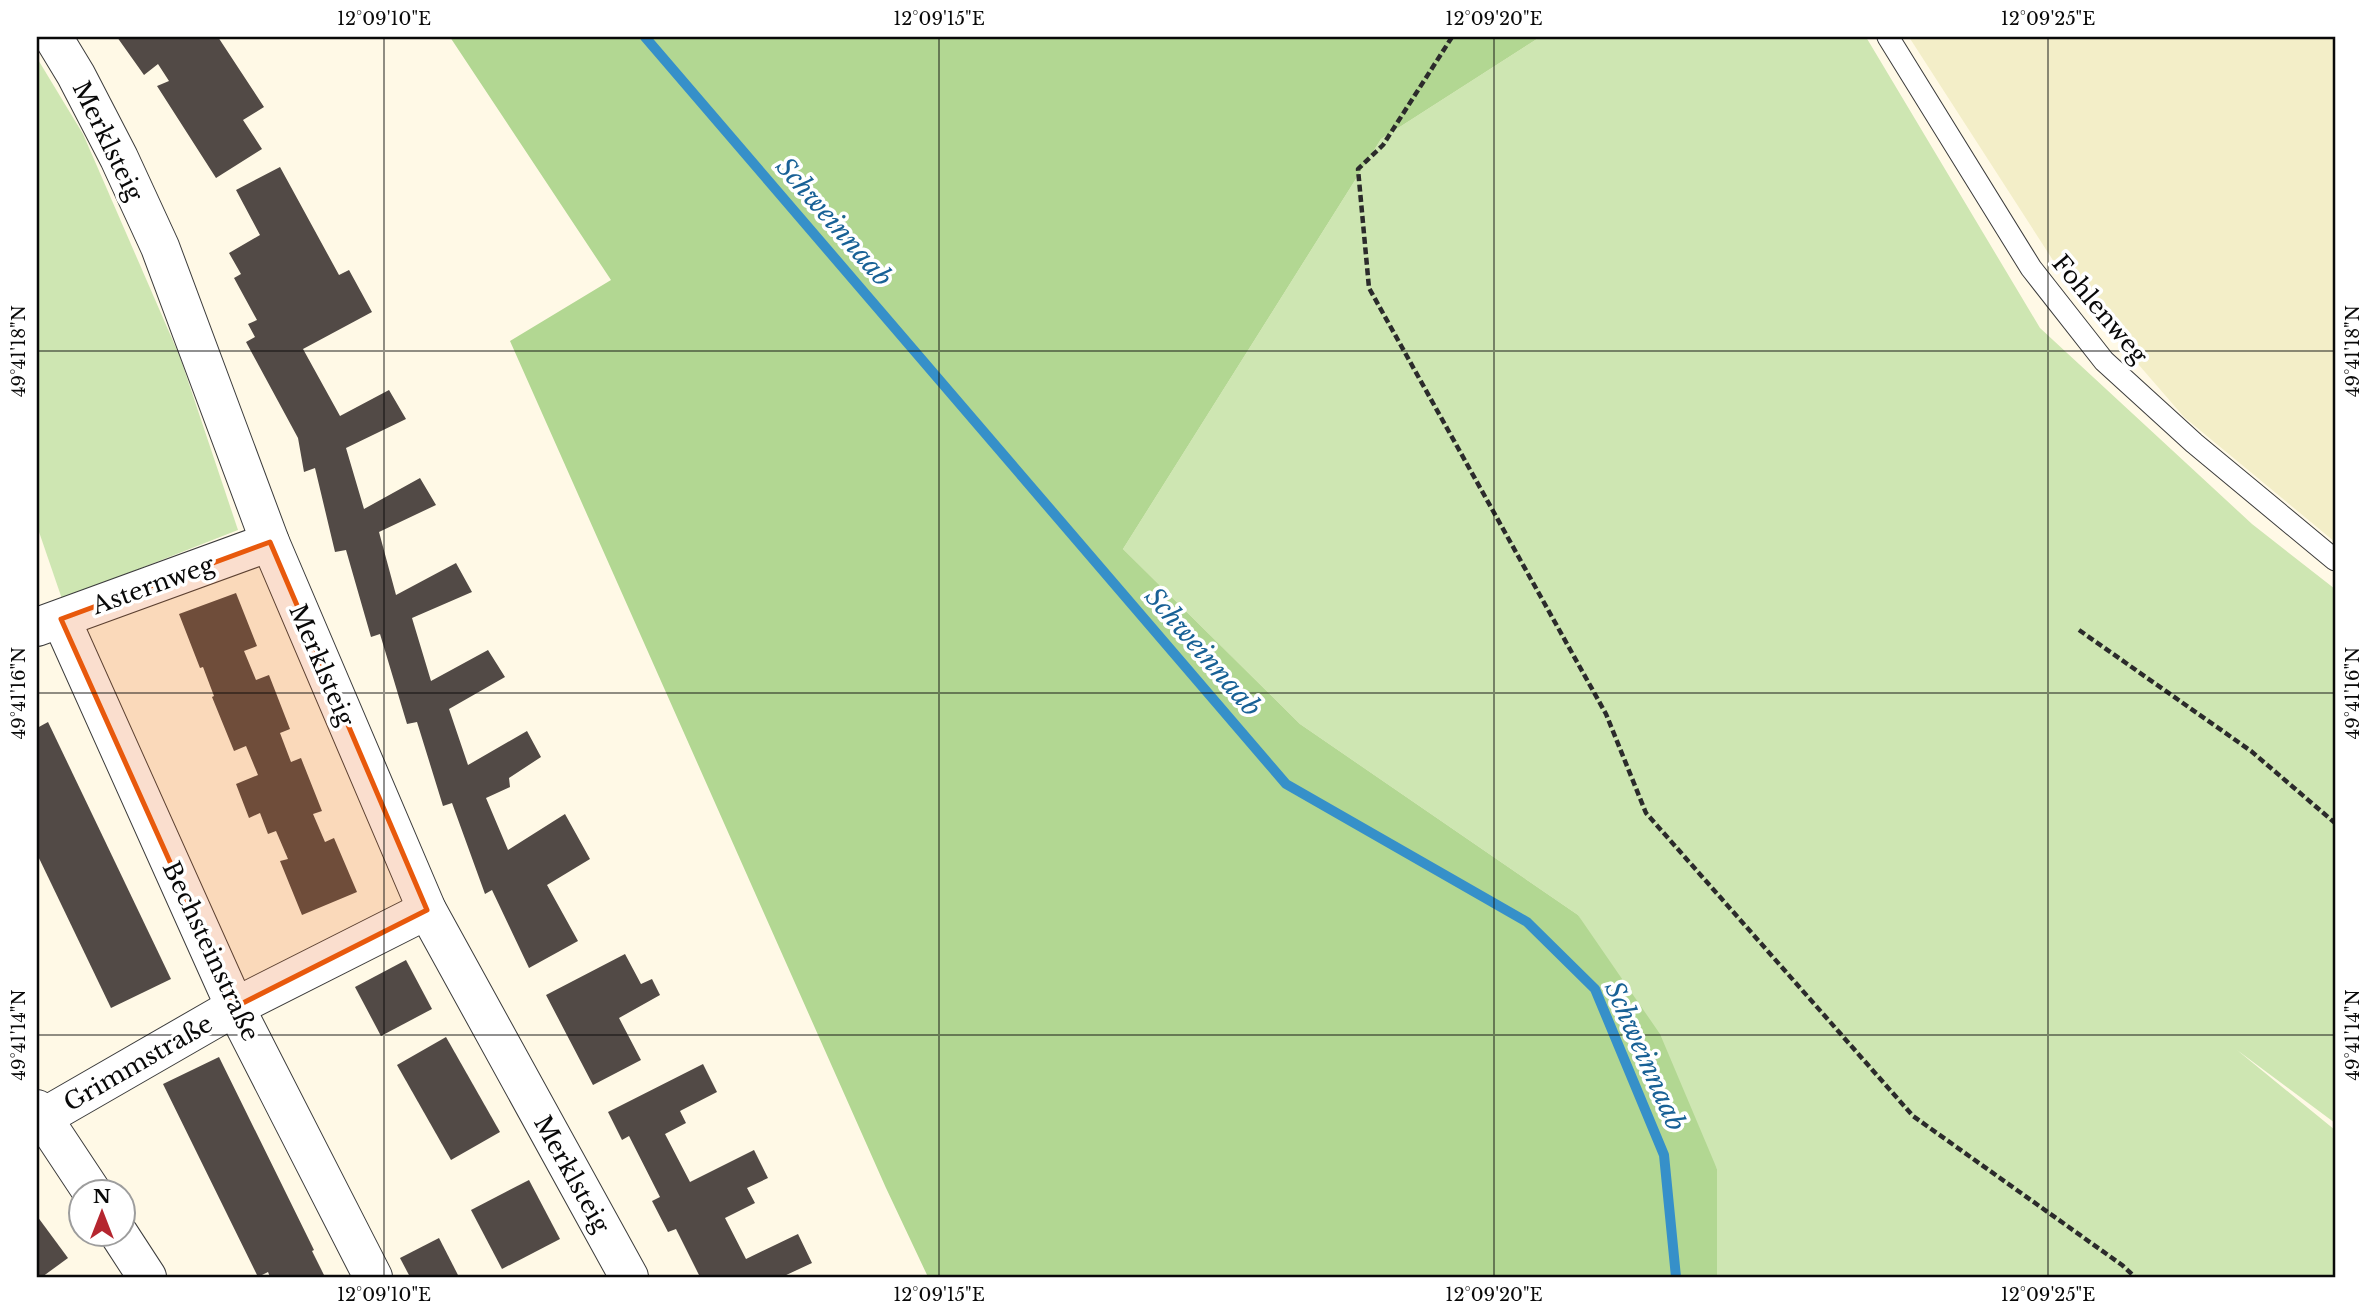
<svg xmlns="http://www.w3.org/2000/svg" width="2372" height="1314" viewBox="0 0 2372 1314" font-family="'Libre Baskerville',serif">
	<rect width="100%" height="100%" fill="#fff9e6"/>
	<polygon fill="#f3eec8" points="1909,37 2335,37 2335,542 2184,417 2067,282"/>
	<g fill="#cee6b2">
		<polygon points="1540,37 1866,37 2040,328 2252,524 2335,589 2335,1123 2237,1050 2335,1130 2335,1277 1717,1277 1717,1169 1578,915 1300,724 1123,549 1381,139"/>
		<polygon points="37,58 83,134 180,357 238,530 62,599 37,526"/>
	</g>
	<polygon fill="#b2d792" points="450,37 1540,37 1381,139 1123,549 1300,724 1578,915 1660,1034 1717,1169 1717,1277 928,1277 886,1188 510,341 611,280"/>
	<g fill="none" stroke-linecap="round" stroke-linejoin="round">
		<polyline stroke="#3690c9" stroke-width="10" points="645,37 1286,784 1527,922 1595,989 1664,1155 1676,1277"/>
	</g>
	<g fill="#524a46">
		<polygon points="117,37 218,37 264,107 243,120 262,149 216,178 157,86 169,81 158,64 144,75"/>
		<polygon points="280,167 339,275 349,270 372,312 303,349 340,416 389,390 406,419 346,448 364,509 420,478 436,505 379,532 396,595 456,563 472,592 412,618 431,681 488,650 505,677 449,709 468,765 527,731 541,757 509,778 510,787 486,798 508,850 565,814 590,859 547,885 578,941 529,968 492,890 485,894 452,803 443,806 417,722 407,724 380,634 371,637 346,550 335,552 315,468 304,472 298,438 246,342 255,337 248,324 257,320 234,278 241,274 229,253 260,235 236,190"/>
		<polygon points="236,593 257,646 244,651 256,680 269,675 290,729 280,733 291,762 301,758 322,811 313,814 325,842 334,838 357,892 302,915 280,861 288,859 276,831 268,834 260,813 249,818 236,784 258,775 246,746 234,751 212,697 214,696 203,667 200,668 179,614"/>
		<polygon points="48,722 171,979 111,1008 37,854 37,728"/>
		<polygon points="625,954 641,984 652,979 660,995 619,1018 641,1060 593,1085 546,995"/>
		<polygon points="406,960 432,1009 381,1036 355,987"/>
		<polygon points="446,1037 500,1132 451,1160 397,1065"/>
		<polygon points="219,1057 314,1250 312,1251 325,1277 270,1277 268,1272 258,1277 163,1084"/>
		<polygon points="703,1064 717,1092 680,1111 686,1123 665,1134 690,1182 754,1150 768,1178 747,1188 755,1203 725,1218 746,1259 798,1234 812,1263 782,1277 700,1277 676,1229 668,1232 652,1201 660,1197 629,1136 622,1140 608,1112"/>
		<polygon points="529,1180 560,1239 502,1269 471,1210"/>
		<polygon points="37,1216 68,1258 42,1277 37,1277"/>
		<polygon points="439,1238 459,1277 410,1277 400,1258"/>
	</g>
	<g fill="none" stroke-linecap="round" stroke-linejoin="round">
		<defs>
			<polyline id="service" points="1888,37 2031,268 2104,361 2194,443 2335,560"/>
			<g id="minor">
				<polyline points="53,37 76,75 119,158 160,247 270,542 427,910 629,1277"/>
				<polyline points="61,619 235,1007 373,1277"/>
				<polyline points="37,627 270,542"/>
				<polyline points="37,1109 92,1192"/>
				<polyline points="37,1121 235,1007 427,910"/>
				<polyline points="119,1234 147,1277"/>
			</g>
		</defs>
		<use href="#service" stroke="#3c3c3c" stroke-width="23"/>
		<use href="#minor" stroke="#3c3c3c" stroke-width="40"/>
		<g stroke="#2b2b2b" stroke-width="4.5" stroke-dasharray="7 3.5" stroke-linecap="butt">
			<polyline points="1452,37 1383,145 1358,169 1369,288 1606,714 1646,813 1913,1116 2122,1265 2135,1277"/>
			<polyline points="2079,630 2251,751 2335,823"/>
		</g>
		<use href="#service" stroke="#fff" stroke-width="21"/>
		<use href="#minor" stroke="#fff" stroke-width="38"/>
	</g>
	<path fill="#e8590c" fill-opacity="0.2" stroke="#e8590c" stroke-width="5" stroke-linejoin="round" d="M270 542 427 910 235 1007 61 619Z"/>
	<path fill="none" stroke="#090909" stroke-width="2" stroke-opacity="0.45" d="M384 37V1277M939 37V1277M1494 37V1277M2048 37V1277M37 351H2335M37 693H2335M37 1035H2335"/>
	<g text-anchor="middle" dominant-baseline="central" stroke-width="7" stroke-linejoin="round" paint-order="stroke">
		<g font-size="24" fill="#090909" stroke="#fff">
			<text transform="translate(108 141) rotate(64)">Merklsteig</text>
			<text transform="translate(2100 309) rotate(50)">Fohlenweg</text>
			<text transform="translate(153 585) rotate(-20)">Asternweg</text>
			<text transform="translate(322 665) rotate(67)">Merklsteig</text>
			<text transform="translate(211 951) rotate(65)">Bechsteinstraße</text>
			<text transform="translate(138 1063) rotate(-30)">Grimmstraße</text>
			<text transform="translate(572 1174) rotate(61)">Merklsteig</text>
		</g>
		<g font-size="26" font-style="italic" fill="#186196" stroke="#fff">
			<text transform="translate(834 222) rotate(49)">Schweinnaab</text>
			<text transform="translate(1203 652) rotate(49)">Schweinnaab</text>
			<text transform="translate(1645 1056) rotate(66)">Schweinnaab</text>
		</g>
	</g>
	<rect width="2372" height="1314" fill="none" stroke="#ffffff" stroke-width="77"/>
	<g transform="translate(102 1213)"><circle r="33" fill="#ffffff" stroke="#9d9d9d" stroke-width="2"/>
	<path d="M0-5L12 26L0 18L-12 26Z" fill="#b5262f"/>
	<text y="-10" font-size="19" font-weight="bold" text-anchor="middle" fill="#090909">N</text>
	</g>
	<rect x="38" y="38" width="2296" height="1238" fill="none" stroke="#090909" stroke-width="2.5"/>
	<g font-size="18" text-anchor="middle" fill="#090909">
		<text x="384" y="25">12°09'10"E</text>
		<text x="939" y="25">12°09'15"E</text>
		<text x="1494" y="25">12°09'20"E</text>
		<text x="2048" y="25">12°09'25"E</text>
		<text transform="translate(19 351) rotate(-90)" y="6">49°41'18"N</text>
		<text transform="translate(2353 351) rotate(-90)" y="6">49°41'18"N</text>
		<text transform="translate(19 693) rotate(-90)" y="6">49°41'16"N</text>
		<text transform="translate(2353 693) rotate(-90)" y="6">49°41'16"N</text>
		<text transform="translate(19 1035) rotate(-90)" y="6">49°41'14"N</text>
		<text transform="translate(2353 1035) rotate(-90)" y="6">49°41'14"N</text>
		<text x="384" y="1301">12°09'10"E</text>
		<text x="939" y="1301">12°09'15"E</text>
		<text x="1494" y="1301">12°09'20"E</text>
		<text x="2048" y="1301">12°09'25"E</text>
	</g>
</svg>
